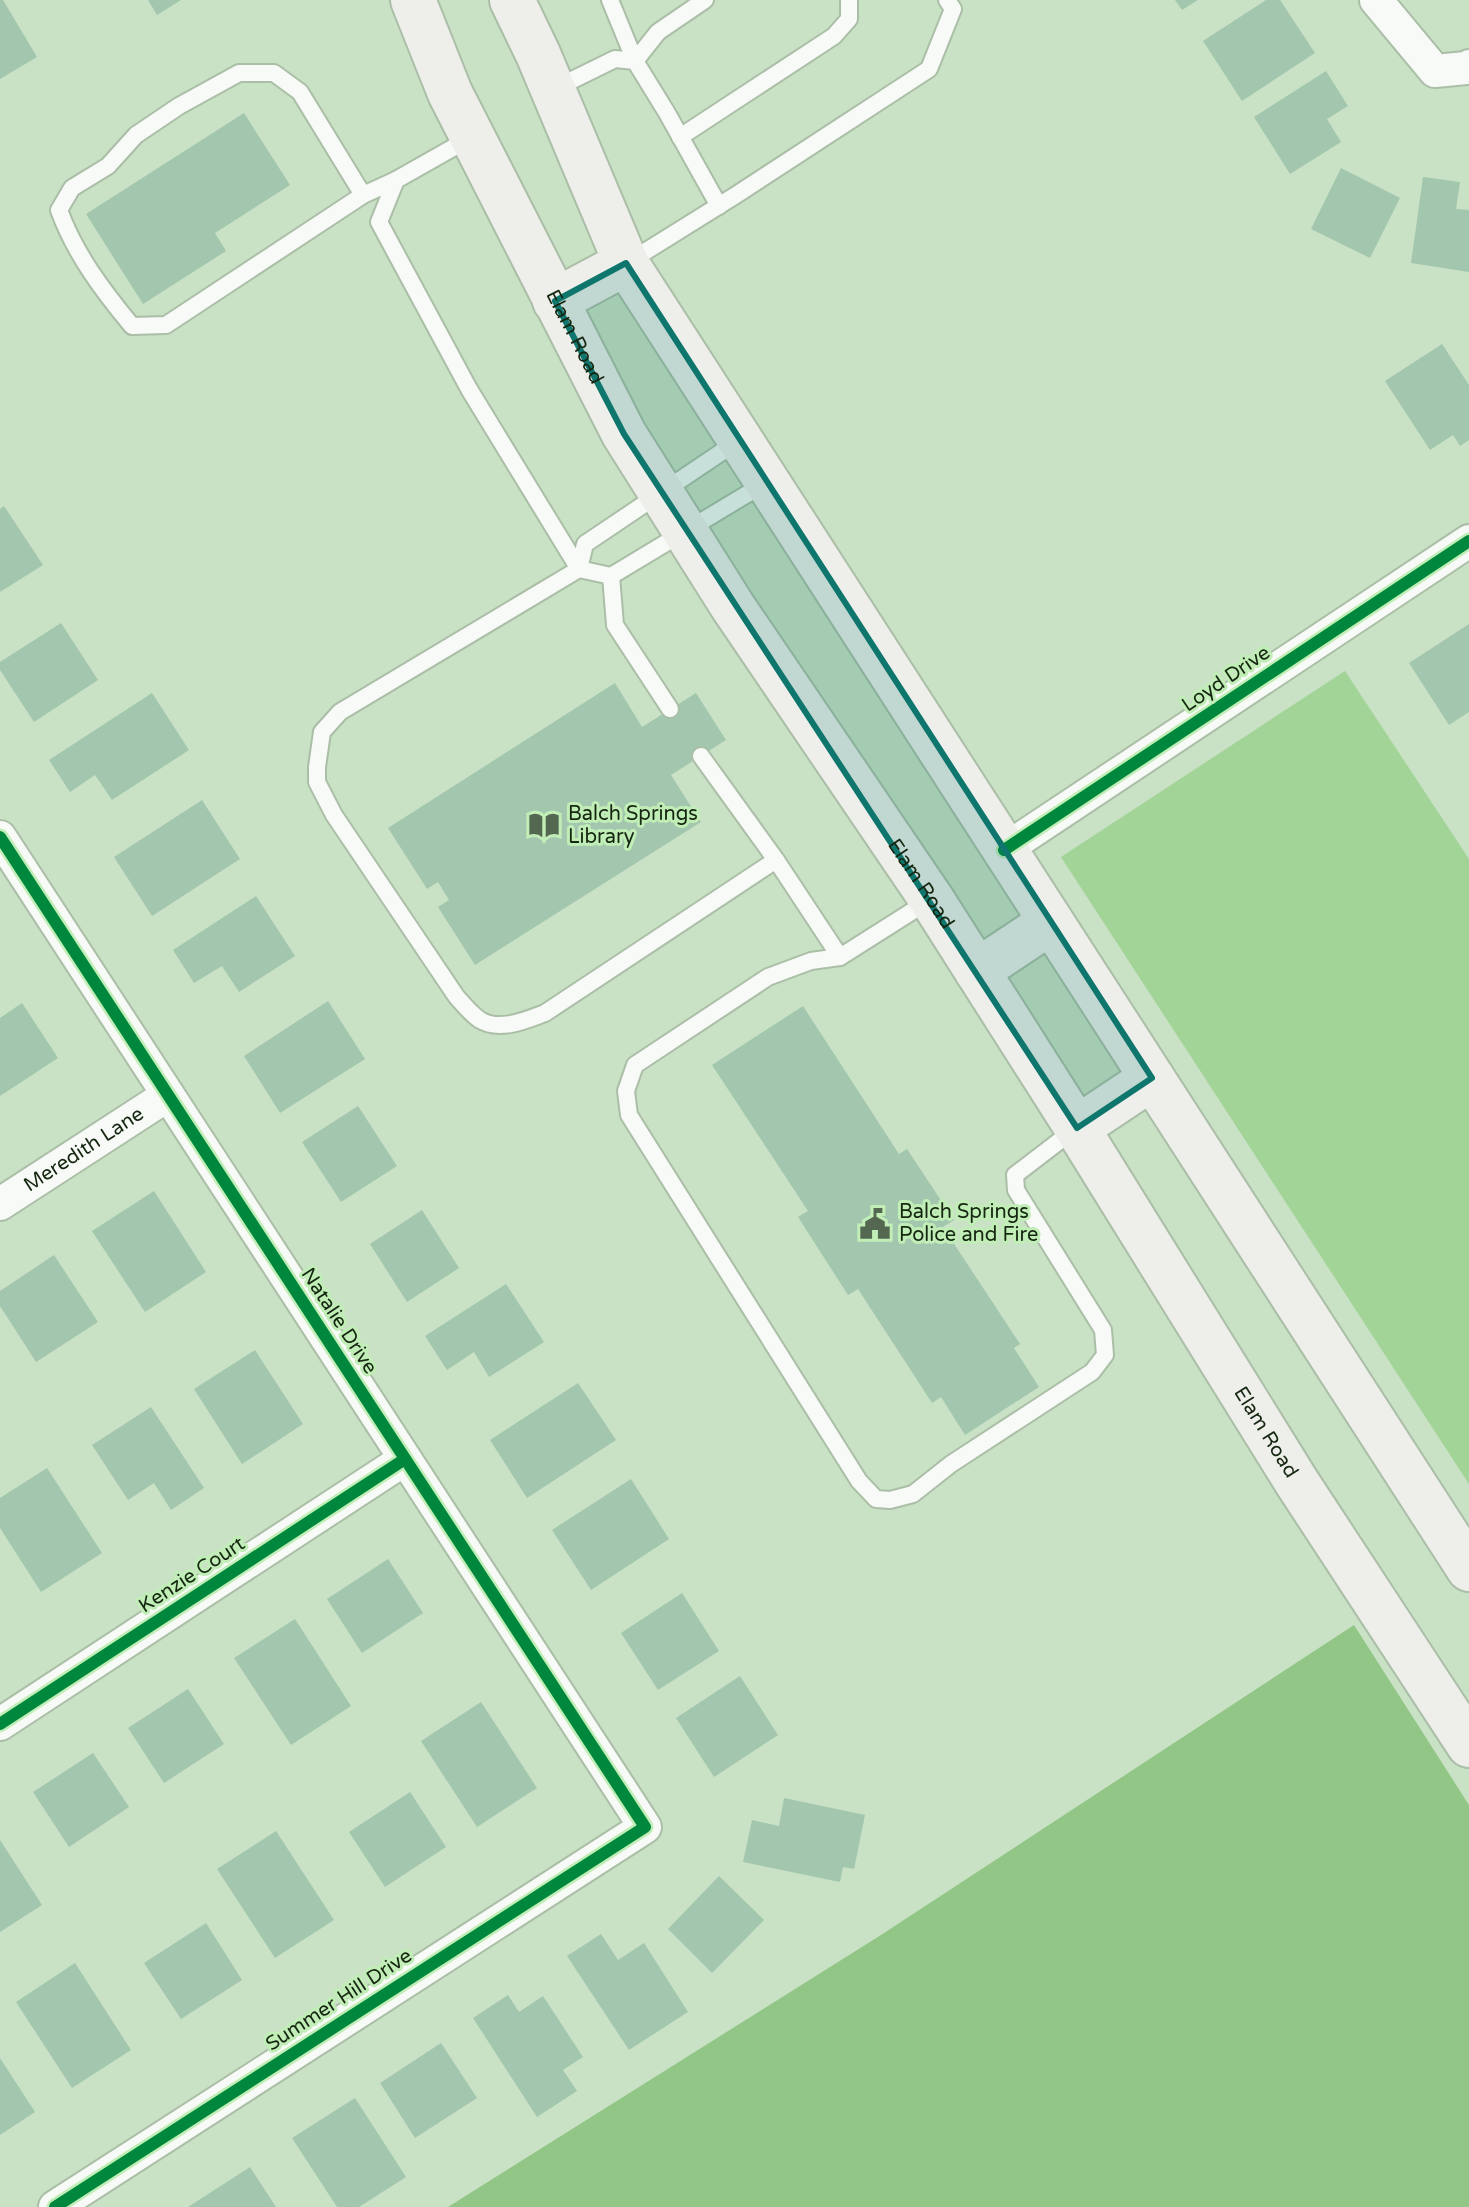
<svg xmlns="http://www.w3.org/2000/svg" width="1469" height="2207" viewBox="0 0 1469 2207" font-family="'Varela Round',sans-serif">
	<rect width="100%" height="100%" fill="#c9e1c4"/>
	<polygon fill="#a2d397" points="1345,671 1469,859 1469,1484 1061,857"/>
	<polygon fill="#92c687" points="1354,1625 1469,1805 1469,2207 448,2207 881,1935"/>
	<g fill="#a3c7ae">
		<polygon points="0,0 3,0 37,57 0,79"/>
		<polygon points="148,0 181,0 157,15"/>
		<polygon points="1175,0 1198,0 1182,10"/>
		<polygon points="1266,0 1280,0 1315,53 1242,101 1203,41"/>
		<polygon points="1326,71 1348,106 1327,119 1341,142 1290,174 1254,117"/>
		<polygon points="244,113 290,185 215,233 226,251 143,304 86,214"/>
		<polygon points="1341,168 1400,198 1370,258 1311,229"/>
		<polygon points="1423,177 1460,182 1456,209 1469,210 1469,272 1411,263"/>
		<polygon points="1442,344 1469,385 1469,440 1460,446 1453,435 1430,450 1385,381"/>
		<polygon points="4,506 43,565 0,592 0,509"/>
		<polygon points="61,623 98,680 34,722 0,670 0,662"/>
		<polygon points="1469,624 1469,712 1449,725 1409,663"/>
		<polygon points="615,683 642,727 696,693 726,740 671,775 701,822 475,965 438,907 449,900 438,882 427,889 388,828"/>
		<polygon points="152,693 189,750 112,800 95,775 70,792 49,760"/>
		<polygon points="202,800 240,859 152,916 114,857"/>
		<polygon points="256,896 295,956 239,992 222,966 194,983 173,950"/>
		<polygon points="328,1001 365,1059 280,1113 244,1056"/>
		<polygon points="22,1003 58,1058 0,1096 0,1018"/>
		<polygon points="803,1006 899,1154 907,1149 954,1220 943,1227 1020,1344 1014,1348 1039,1387 965,1435 941,1397 932,1403 858,1289 848,1295 798,1217 808,1211 712,1065"/>
		<polygon points="358,1106 397,1166 341,1202 302,1142"/>
		<polygon points="154,1191 206,1272 145,1312 92,1231"/>
		<polygon points="422,1210 459,1268 407,1302 370,1244"/>
		<polygon points="54,1255 98,1322 36,1362 0,1306 0,1291"/>
		<polygon points="506,1284 544,1342 489,1377 474,1352 447,1370 425,1336"/>
		<polygon points="255,1350 303,1424 242,1464 194,1389"/>
		<polygon points="578,1383 616,1440 527,1498 490,1440"/>
		<polygon points="151,1407 204,1488 171,1510 154,1483 128,1500 92,1445"/>
		<polygon points="47,1468 102,1553 41,1592 0,1528 0,1498"/>
		<polygon points="631,1479 669,1539 591,1590 552,1530"/>
		<polygon points="388,1559 423,1613 362,1653 327,1599"/>
		<polygon points="682,1593 719,1651 658,1690 621,1633"/>
		<polygon points="295,1619 351,1706 291,1745 234,1658"/>
		<polygon points="740,1676 778,1735 714,1777 676,1718"/>
		<polygon points="188,1689 224,1744 164,1783 128,1728"/>
		<polygon points="481,1702 537,1788 477,1827 421,1741"/>
		<polygon points="93,1753 129,1807 69,1847 33,1792"/>
		<polygon points="410,1792 446,1847 385,1887 349,1832"/>
		<polygon points="784,1798 865,1815 854,1869 843,1867 840,1882 743,1862 752,1820 779,1826"/>
		<polygon points="276,1831 334,1920 275,1958 217,1869"/>
		<polygon points="0,1840 42,1905 0,1932"/>
		<polygon points="719,1876 764,1920 712,1973 668,1929"/>
		<polygon points="206,1923 242,1980 181,2019 144,1963"/>
		<polygon points="601,1934 618,1960 644,1943 688,2012 629,2050 567,1956"/>
		<polygon points="75,1963 131,2050 72,2088 16,2002"/>
		<polygon points="508,1995 519,2012 543,1996 583,2057 563,2070 577,2091 537,2117 473,2018"/>
		<polygon points="441,2043 477,2098 415,2138 380,2083"/>
		<polygon points="0,2058 35,2112 0,2135"/>
		<polygon points="355,2098 406,2177 359,2207 337,2207 292,2138"/>
		<polygon points="250,2167 276,2207 188,2207"/>
	</g>
	<g fill="none" stroke-linecap="round" stroke-linejoin="round">
		<defs>
			<g id="service">
				<polyline points="610,0 635,61 658,32 705,0"/>
				<polyline points="554,89 615,59 635,61 667,113 719,206"/>
				<path d="M472 137 396 180 379 222 469 389 579 569 340 712 322 732 317 767V782L334 815 456 996C463 1004 471 1014 480 1020 500 1032 526 1020 545 1013L776 860 840 957"/>
				<polyline points="680,137 834,36 849,19 849,0"/>
				<path d="M363 195 166 325 132 326C103 291 75 254 59 210L72 188 108 166 136 135 179 106 239 73H274L300 92 363 195 396 180"/>
				<polyline points="627,263 736,195 929,69 953,9 947,0"/>
				<polyline points="738,441 585,544 579,569 611,576 767,482"/>
				<polyline points="611,576 615,625 670,709"/>
				<polyline points="701,756 776,860"/>
				<polyline points="930,900 840,957 811,961 768,977 635,1065 626,1091 629,1115 859,1481 876,1499 890,1500 913,1494 951,1464 1092,1372 1105,1355 1103,1330 1016,1190 1015,1175 1075,1129"/>
			</g>
			<g id="minor">
				<polyline points="1376,0 1435,71 1466,68 1469,66"/>
				<polyline points="0,837 645,1827 55,2207"/>
				<polyline points="1004,850 1469,541"/>
				<path id="s1" d="M0 1204 168 1095"/>
				<polyline points="0,1724 405,1459"/>
			</g>
			<g id="secondary">
				<path id="s2" d="M413 0 450 93 624 434 733 607 932 900 1077 1128 1296 1481 1469 1745"/>
				<polyline points="512,0 538,54 626,263 1469,1569"/>
				<polyline points="555,301 626,263"/>
				<polyline points="977,971 1051,922"/>
				<polyline points="1077,1128 1152,1078"/>
			</g>
		</defs>
		<use href="#service" stroke="#abbea7" stroke-width="20"/>
		<use href="#minor" stroke="#abbea7" stroke-width="36"/>
		<use href="#secondary" stroke="#abbea7" stroke-width="48"/>
		<use href="#service" stroke="#f7faf6" stroke-width="16"/>
		<use href="#minor" stroke="#f7faf6" stroke-width="32"/>
		<use href="#secondary" stroke="#eeefea" stroke-width="44"/>
		<defs>
			<g id="cycleway">
				<polyline points="0,837 645,1827 55,2207"/>
				<polyline points="1004,850 1469,541"/>
				<polyline points="0,1724 405,1459"/>
			</g>
		</defs>
		<use href="#cycleway" stroke="#c1eeb7" stroke-width="17"/>
		<use href="#cycleway" stroke="#00873e" stroke-width="12"/>
	</g>
	<path fill="#0f766e" fill-opacity="0.2" stroke="#0f766e" stroke-width="6" stroke-linejoin="round" d="M626 263 1152 1078 1077 1128 624 434 555 301Z"/>
	<defs>
		<symbol id="library-bare" viewBox="-9 -9 18 18"><path d="M-6-4Q-3-5.5-.7-3.5V5Q-3 3-6 4ZM6-4Q3-5.5 .7-3.5V5Q3 3 6 4Z" fill="#546750" stroke="#c1eeb7" stroke-width="2.5" paint-order="stroke"/></symbol>
		<symbol id="civic-bare" viewBox="-9 -9 18 18"><path d="M-.6-6.5H3V-4.5H.6V-3L4-1V1h2V6H-6V1h2V-1L-.6-3ZM-1.2 2.5V6h2.4V2.5Z" fill="#546750" stroke="#c1eeb7" stroke-width="2.5" paint-order="stroke"/></symbol>
	</defs>
	<g fill-rule="evenodd">
		<use href="#library-bare" x="522" y="803" width="44" height="44"/>
		<use href="#civic-bare" x="853" y="1202" width="44" height="44"/>
	</g>
	<g text-anchor="middle" dominant-baseline="central" stroke-width="6" stroke-linejoin="round" paint-order="stroke">
		<g font-size="20" fill="#152611" stroke="#c1eeb7">
			<text stroke="none"><textPath href="#s2" startOffset="374">Elam Road</textPath></text>
			<text transform="translate(1226 679) rotate(-34)">Loyd Drive</text>
			<text stroke="none"><textPath href="#s2" startOffset="1022">Elam Road</textPath></text>
			<text stroke="none"><textPath href="#s1" startOffset="100">Meredith Lane</textPath></text>
			<text transform="translate(339 1321) rotate(57)">Natalie Drive</text>
			<text stroke="none"><textPath href="#s2" startOffset="1670">Elam Road</textPath></text>
			<text transform="translate(192 1575) rotate(-33)">Kenzie Court</text>
			<text transform="translate(339 2000) rotate(-33)">Summer Hill Drive</text>
		</g>
		<g font-size="20" fill="#152611" stroke="#c1eeb7" text-anchor="start">
			<text x="568" y="814">Balch Springs<tspan x="568" dy="23">Library</tspan></text>
			<text x="899" y="1212">Balch Springs<tspan x="899" dy="23">Police and Fire</tspan></text>
		</g>
	</g>
</svg>
